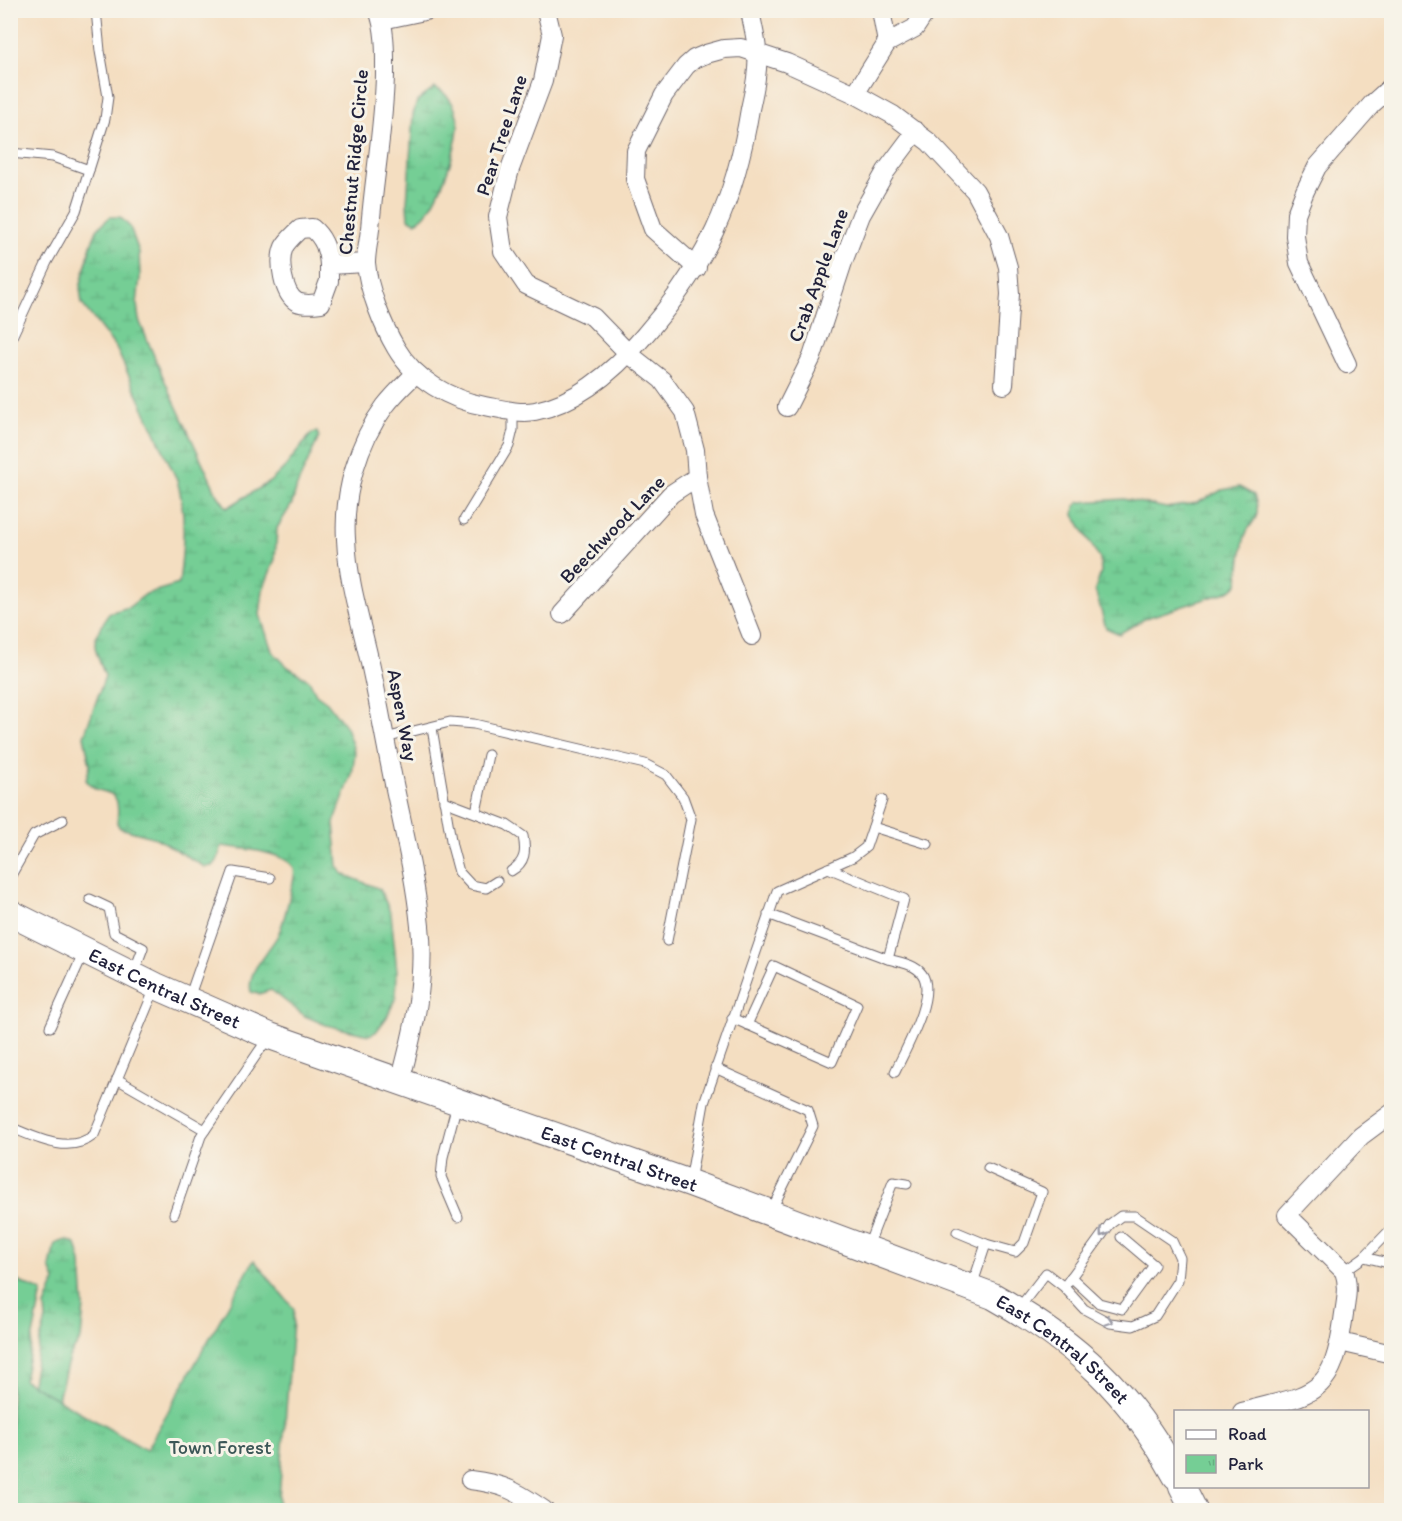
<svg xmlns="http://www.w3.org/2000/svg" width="1402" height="1521" viewBox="0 0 1402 1521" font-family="Itim,sans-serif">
	<defs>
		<pattern id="wetland-marsh" width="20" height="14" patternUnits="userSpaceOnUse" patternTransform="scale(1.5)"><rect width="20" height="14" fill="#75ce95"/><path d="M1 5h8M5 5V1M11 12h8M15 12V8" fill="none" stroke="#65b181"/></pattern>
		<pattern id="park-tufts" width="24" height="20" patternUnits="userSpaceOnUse" patternTransform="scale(1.5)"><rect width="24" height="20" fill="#75ce95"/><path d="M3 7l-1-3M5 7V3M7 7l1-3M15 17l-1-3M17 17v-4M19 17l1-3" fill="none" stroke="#65b181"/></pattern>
	</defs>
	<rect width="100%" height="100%" fill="#f7f3e8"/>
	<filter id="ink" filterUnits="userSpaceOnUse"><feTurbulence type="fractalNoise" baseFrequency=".0167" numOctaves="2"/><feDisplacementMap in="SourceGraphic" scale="12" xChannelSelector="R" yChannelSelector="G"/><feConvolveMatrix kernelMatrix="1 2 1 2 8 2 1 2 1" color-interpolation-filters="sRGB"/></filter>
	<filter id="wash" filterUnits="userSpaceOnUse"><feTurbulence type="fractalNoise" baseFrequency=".008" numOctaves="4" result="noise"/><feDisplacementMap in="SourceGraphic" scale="24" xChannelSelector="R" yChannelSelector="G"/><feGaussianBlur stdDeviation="1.35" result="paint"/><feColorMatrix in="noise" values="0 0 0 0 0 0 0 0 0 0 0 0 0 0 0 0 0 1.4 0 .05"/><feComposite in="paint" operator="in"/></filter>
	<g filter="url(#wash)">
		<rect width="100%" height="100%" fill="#f4dec1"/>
		<g fill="url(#wetland-marsh)" stroke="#4c7868" stroke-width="1.5">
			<path d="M435 88C449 94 456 107 458 121 460 143 436 216 415 222L408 218 407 203 413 115 417 101Z"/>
			<path d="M110 217H120L130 227 139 252 140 277 137 304 139 320 163 377 217 494 227 508 271 481 286 466 312 433 317 432 319 437 297 486 292 504 277 528 275 559 263 590 260 615 272 651 288 667 309 680 316 694 327 702 346 727 355 753 352 774 334 823 338 866 343 874 380 889 391 914 397 971 396 997 387 1017 376 1032 369 1035 326 1025 305 1016 271 990 259 994 251 992C246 971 269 952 278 935 284 922 287 906 291 891 292 885 296 875 294 869 289 852 238 848 222 846L217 861 213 866 205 867 156 838 120 828 117 823C122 779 102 802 86 780L90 765 84 736 105 676C92 641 90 645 109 613L129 607 146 594 179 584C183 550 187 513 177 480L116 348 82 304 80 288 91 245 98 228Z"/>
			<path d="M1239 487 1254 495C1264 524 1248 519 1244 540 1241 554 1240 569 1238 584L1232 589 1224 593 1146 618 1119 634 1106 628 1095 590 1101 573 1100 559 1074 515 1075 506 1080 502 1124 499 1166 508 1197 503 1222 490Z"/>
			<polygon points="66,1240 76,1244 81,1262 84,1306 81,1339 69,1357 59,1395 55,1436 11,1510 10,1477 31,1388 39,1344 46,1320 45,1306 55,1281 50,1267 55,1244"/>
		</g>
		<polygon fill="url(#park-tufts)" stroke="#4c7868" stroke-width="1.5" points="254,1260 294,1309 278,1510 11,1510 11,1278 42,1292 24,1380 146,1450"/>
	</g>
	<g filter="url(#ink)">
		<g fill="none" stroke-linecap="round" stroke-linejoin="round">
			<defs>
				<g id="service">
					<polyline points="10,153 53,157 89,170 105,119 108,97 100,51 96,10"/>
					<polyline points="10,341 47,262 76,211 89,170"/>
					<polyline points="464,520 509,446 513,430 513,411"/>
					<polyline points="432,728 452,846 459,872 471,885 486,888 497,881"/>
					<polyline points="385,738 450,722 474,724 645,764 666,775 683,797 691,819 667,941"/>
					<path d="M444 801 507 825 523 836C526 851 526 862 511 871"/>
					<polyline points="476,812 488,755"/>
					<polyline points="873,827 928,844"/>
					<polyline points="10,877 34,835 63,820"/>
					<polyline points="90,899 109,908 114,933 143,948 134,972"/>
					<polyline points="768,914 888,959 904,899 828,868"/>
					<path d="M888 959C899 962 915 964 922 974 937 995 905 1050 895 1072"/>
					<polyline points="189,998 233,872 270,878"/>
					<polyline points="732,1018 832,1062 857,1005 774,966 747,1025"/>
					<polyline points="50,1027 84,952"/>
					<polyline points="715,1068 808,1110 813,1126 771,1211"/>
					<polyline points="117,1079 205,1130"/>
					<polyline points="457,1104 443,1157 441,1177 458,1217"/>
					<path d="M10 1127C37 1138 69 1155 94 1135L155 988"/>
					<polyline points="690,1181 704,1103 777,891 853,857 866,847 882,800"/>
					<polyline points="174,1214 201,1136 268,1038"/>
					<polyline points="957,1232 986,1244 972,1286"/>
					<polyline points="986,1244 1015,1252 1024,1243 1042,1192 988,1168"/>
					<polyline points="868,1246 893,1182 907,1184"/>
					<polyline points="1364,1257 1392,1264"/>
					<polyline points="1344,1271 1364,1257 1392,1228"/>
					<polyline points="1071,1277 1099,1303 1122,1309 1154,1265 1121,1237"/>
					<polyline points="1019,1308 1046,1273 1064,1287 1084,1309 1110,1323 1133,1326 1155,1316 1178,1280 1180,1258 1172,1241 1135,1216 1121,1216 1110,1224 1064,1287"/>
				</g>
				<g id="minor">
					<path d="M378 10C386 30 385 54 385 75 384 126 374 177 370 229 369 240 366 252 366 263 368 289 383 326 396 348 414 379 450 400 485 406 501 409 519 414 535 411 579 402 616 369 644 336 706 265 735 202 750 109 754 91 759 69 757 50 756 37 752 23 750 10"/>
					<polyline points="546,10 552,35 543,81 510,169 498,217 503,251 526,285 593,317 629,354 662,380 685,412 695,450 697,477 704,515 752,636"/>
					<polyline points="881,10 887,43"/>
					<polyline points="382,20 429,10"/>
					<polyline points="855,94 887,43 915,28 927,10"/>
					<path d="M329 265C328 250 324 238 312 228L300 229C295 234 287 241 284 247 278 261 283 294 297 302 304 305 313 304 321 303L329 281V265L366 263"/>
					<polyline points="697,268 653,229 635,179 636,151 664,95 686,66 694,59 706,54 724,49 741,48 787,63 855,94 893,115 929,142 975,191 999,236 1008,267 1010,294 1004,385"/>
					<polyline points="1347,364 1299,263 1295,236 1296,214 1305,191 1317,167 1372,104 1392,86"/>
					<polyline points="787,407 812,357 843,262 861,215 886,171 916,131"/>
					<polyline points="562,614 671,494 697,477"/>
					<path d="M400 1082C414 1030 426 980 420 926 415 876 403 828 393 779 386 745 380 711 373 677 364 631 348 586 346 539 343 494 358 442 385 406 394 394 405 384 416 373"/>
					<polyline points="1340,1342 1392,1354"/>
					<path d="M1242 1412C1310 1393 1332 1400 1343 1321 1345 1304 1350 1288 1344 1271L1287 1215 1361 1136 1392 1113"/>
					<path d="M470 1480C504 1484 516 1491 544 1510"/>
				</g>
				<g id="secondary">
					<path id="s1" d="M10 913 156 986 270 1036 690 1183 993 1296C1077 1343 1129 1391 1176 1476"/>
					<polyline points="1182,1486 1194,1510"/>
				</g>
			</defs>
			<use href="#service" stroke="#6c646a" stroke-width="11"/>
			<use href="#minor" stroke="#6c646a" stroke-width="20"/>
			<use href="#secondary" stroke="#6c646a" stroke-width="28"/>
			<use href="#service" stroke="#fff" stroke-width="9"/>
			<use href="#minor" stroke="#fff" stroke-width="18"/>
			<use href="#secondary" stroke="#fff" stroke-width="26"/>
		</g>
		<defs><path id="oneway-chevron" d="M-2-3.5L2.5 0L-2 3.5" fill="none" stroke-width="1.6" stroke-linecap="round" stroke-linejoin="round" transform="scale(1.5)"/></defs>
		<g stroke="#9c9ca7">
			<use href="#oneway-chevron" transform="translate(1103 1233) rotate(126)"/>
			<use href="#oneway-chevron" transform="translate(1109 1321) rotate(19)"/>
		</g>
	</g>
	<g text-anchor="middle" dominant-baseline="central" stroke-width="6" stroke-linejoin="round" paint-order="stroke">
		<g font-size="20" fill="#22223b" stroke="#f7f3e8">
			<text transform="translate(501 135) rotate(-72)">Pear Tree Lane</text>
			<text transform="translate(353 162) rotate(-85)">Chestnut Ridge Circle</text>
			<text transform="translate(818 275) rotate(-70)">Crab Apple Lane</text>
			<text transform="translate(612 529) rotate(-46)">Beechwood Lane</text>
			<text transform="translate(403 715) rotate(79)">Aspen Way</text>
			<text stroke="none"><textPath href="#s1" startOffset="172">East Central Street</textPath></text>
			<text stroke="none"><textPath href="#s1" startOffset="658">East Central Street</textPath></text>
			<text stroke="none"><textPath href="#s1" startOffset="1144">East Central Street</textPath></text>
		</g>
		<g font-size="20" fill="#3b5656" stroke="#f7f3e8">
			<text x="220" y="1447">Town Forest</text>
		</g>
	</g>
	<rect width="1402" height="1521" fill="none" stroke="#f7f3e8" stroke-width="36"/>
	<rect x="1174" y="1410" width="195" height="78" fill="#f7f3e8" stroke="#a29fa3" stroke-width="1.5"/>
	<rect x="1186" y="1430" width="30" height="9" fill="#ffffff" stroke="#a29fa3" stroke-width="1.5"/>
	<text x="1228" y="1440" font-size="18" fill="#22223b">Road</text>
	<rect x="1186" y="1455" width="30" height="18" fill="url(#park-tufts)" stroke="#a29fa3" stroke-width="1.5"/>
	<text x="1228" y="1470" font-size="18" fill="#22223b">Park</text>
</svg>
